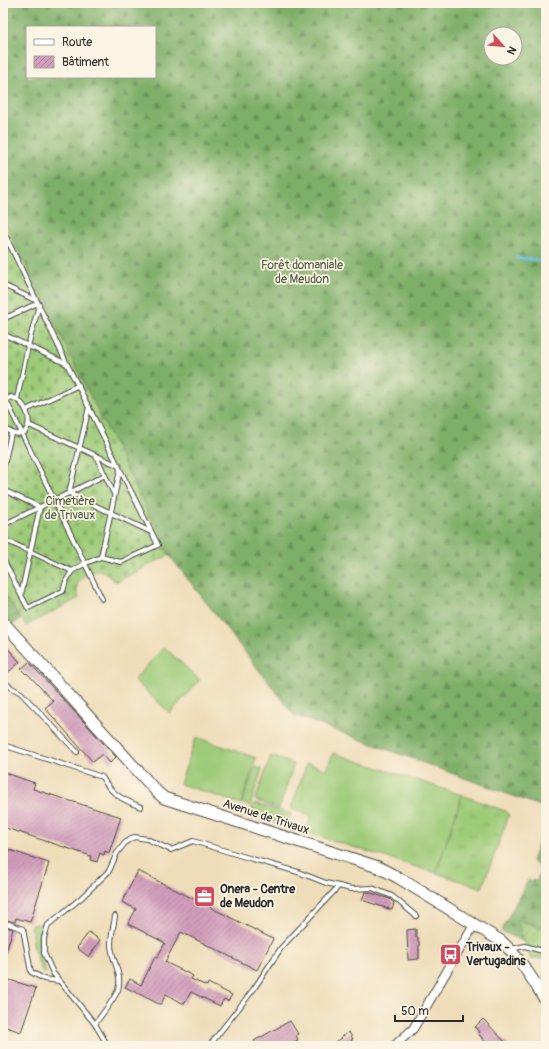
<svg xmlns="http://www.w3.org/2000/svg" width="549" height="1049" viewBox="0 0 549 1049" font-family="Pangolin,sans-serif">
	<defs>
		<pattern id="grass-tufts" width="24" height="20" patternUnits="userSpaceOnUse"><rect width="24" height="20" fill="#9dcb78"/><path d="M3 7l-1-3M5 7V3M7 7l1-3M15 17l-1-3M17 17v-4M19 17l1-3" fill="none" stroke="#87ae68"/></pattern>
		<pattern id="forest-firs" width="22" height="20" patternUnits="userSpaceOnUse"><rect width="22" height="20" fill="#7eaf68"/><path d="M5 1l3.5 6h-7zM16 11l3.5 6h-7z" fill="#678f56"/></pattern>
		<pattern id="cemetery-stones" width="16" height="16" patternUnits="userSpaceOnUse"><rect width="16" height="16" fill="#9dcb78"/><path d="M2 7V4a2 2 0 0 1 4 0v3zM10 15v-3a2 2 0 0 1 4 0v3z" fill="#87ae68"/></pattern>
		<pattern id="park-dots" width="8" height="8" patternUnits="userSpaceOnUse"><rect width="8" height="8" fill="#9dcb78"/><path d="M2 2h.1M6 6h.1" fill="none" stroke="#87ae68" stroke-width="1.8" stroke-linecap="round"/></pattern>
		<pattern id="building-hatch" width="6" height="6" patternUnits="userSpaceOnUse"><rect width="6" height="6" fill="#d29ebc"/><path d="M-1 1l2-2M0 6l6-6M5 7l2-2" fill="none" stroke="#ab8199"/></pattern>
	</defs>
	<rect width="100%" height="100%" fill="#fcf5e5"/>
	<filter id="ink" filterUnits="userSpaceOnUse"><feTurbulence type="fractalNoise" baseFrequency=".025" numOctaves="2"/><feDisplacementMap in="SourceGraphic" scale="8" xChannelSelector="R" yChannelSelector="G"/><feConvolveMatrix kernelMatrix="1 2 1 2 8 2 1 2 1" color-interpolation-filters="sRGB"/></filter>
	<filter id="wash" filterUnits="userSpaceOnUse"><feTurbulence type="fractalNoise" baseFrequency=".012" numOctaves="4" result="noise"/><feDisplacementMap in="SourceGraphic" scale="16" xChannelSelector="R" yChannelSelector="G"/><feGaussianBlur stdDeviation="0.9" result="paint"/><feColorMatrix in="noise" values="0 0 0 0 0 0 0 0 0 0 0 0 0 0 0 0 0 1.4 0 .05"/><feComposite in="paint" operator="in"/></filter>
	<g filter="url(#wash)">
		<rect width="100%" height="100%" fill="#efddba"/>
		<g fill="url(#grass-tufts)" stroke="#647b52">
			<polygon points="462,795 505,811 509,815 482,888 436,873"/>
			<path d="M40 924 42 927C35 944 41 957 46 973H43C35 957 32 943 31 925Z"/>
		</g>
		<g fill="url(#forest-firs)" stroke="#546d4a" fill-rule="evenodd">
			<path d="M3 3H546V810L543 807 294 715 169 555 111 440 79 373 3 220ZM27 27H155V77H27ZM491 34H515V58H491Z"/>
			<polygon points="3,592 21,619 10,626 3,618"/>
			<polygon points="546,822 546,949 532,946 501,931 528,880 537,881 541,868 532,861"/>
		</g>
		<path fill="url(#cemetery-stones)" stroke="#647b52" d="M3 219 169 555 116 582 102 571C93 570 77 577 77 588 76 591 78 595 79 598L26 626 3 592Z"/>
		<polygon fill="url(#park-dots)" stroke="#647b52" points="517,920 546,929 546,959 535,958 531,960"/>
		<g fill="#9dcb78" stroke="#647b52">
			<polygon points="164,647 200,680 170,713 134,680"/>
			<polygon points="196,737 256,758 241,804 180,784"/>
			<polygon points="333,753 462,795 436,873 305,832 311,816 291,808 307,763 327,770"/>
			<polygon points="271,756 294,764 279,809 255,800"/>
			<polygon points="255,767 262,769 250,806 242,803"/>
			<polygon points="254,803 291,814 287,826 250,815"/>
		</g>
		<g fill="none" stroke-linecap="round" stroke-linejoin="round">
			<polyline stroke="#72c2ed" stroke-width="2.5" points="516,258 546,261"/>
		</g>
		<g id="blocks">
			<g fill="url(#building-hatch)">
				<polygon points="3,643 20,662 3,677"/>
				<polygon points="29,662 116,757 110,763 102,754 93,762 45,708 53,701 27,673 26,674 21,669"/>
				<polygon points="3,772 35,783 33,789 121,817 109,853 105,851 104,855 100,853 97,862 90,860 91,856 3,827"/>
				<polygon points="3,848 49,863 30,922 16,918 15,922 3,919"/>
				<polygon points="138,871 273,939 257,970 181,932 165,962 193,976 191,979 207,986 208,983 232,995 228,1001 224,999 220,1006 191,992 184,1004 166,994 161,1004 159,1004 125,987 130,979 141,985 155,957 157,958 165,943 128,924 136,909 122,902"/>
				<polygon points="365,892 368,892 390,899 394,903 392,910 362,900"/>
				<polygon points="3,926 13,929 5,955 3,954"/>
				<polygon points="416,929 416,937 418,937 418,941 419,942 419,959 408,960 407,930"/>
				<polygon points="89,932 100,940 89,957 77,948"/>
				<polygon points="3,978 36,988 21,1032 3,1026"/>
				<polygon points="483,1019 509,1046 491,1046 487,1042 485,1042 478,1033 479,1032 475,1027"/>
				<polygon points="290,1021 298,1034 296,1035 298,1040 287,1046 257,1046 254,1041"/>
				<polygon points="349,1032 353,1039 351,1040 354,1046 329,1046 342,1038 341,1037"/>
			</g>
		</g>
	</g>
	<g filter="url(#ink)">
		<use href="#blocks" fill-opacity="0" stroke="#484640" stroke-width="1"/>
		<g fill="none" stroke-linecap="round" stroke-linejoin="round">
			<defs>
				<g id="lane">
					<polyline points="3,231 7,239"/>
					<polyline points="3,256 7,239 67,364 158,545 121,562 101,557"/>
					<polyline points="3,285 37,301"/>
					<polyline points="3,319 38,303"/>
					<polyline points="3,334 67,364"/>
					<polyline points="3,394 102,599"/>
					<polyline points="17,399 28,346 39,305"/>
					<path d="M3 401 11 397C25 401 34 420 25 432 17 436 9 433 3 426"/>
					<polyline points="26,410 79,385"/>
					<polyline points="29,425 119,466"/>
					<polyline points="96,456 114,494"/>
					<polyline points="3,470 11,433"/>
					<polyline points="105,475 69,493 151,532"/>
					<polyline points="3,490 40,507 21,595 3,559"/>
					<polyline points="3,525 69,493 89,407"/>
					<polyline points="3,539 72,571 86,563 101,557 120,470"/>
					<polyline points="21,595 28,608 63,591 66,581 72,571"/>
					<polyline points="3,681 12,688 21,693 77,752"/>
					<path d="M3 745 102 777C111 794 123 800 141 807"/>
					<polyline points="3,922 23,929 31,972 44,979 59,981"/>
					<polyline points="511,949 525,946 546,952"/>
					<path d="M95 1024C102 1014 114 1000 118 990 123 973 111 960 111 944 111 935 114 925 115 916"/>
					<polyline points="108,1046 95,1024 53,973 44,953 44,938 48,925 81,898 109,871 117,853 125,843 134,837 147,839 171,850 193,841 242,856 298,872 326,883 351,889 372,888 392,896 416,916"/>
					<polyline points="209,1046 253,990 281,948 339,886"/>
				</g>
				<polyline id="street" points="394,1046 413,1029 474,925"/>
				<path id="secondary" d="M3 622 157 792 164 798 378 867 399 878 501 941C520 958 533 980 546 1001"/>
			</defs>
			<use href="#lane" stroke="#484640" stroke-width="6"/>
			<use href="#street" stroke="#484640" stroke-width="10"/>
			<use href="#secondary" stroke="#484640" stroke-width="13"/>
			<use href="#lane" stroke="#fff" stroke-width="4"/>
			<use href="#street" stroke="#fff" stroke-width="8"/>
			<use href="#secondary" stroke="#fff" stroke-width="11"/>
		</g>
	</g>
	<defs>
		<symbol id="office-square" viewBox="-11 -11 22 22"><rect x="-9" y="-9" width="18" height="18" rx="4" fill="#d1495b" stroke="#fcf5e5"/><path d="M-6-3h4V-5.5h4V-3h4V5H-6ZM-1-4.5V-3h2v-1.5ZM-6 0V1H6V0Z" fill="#fff"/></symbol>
		<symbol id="bus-square" viewBox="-11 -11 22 22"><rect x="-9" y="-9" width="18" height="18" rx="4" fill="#d1495b" stroke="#fcf5e5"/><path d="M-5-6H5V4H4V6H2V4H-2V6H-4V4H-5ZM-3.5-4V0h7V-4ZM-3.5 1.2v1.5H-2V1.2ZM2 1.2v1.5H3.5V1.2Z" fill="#fff"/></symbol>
	</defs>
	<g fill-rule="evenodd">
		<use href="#office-square" x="192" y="884" width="25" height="25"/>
		<use href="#bus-square" x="438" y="942" width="25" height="25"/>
	</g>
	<g text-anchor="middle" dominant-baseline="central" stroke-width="3.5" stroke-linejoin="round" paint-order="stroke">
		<g font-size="12" fill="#4d5b42" stroke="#fcf5e5">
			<text x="302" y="265">Forêt domaniale<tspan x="302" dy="14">de Meudon</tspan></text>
			<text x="70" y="501">Cimetière<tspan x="70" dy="14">de Trivaux</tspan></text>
		</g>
		<g font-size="12" fill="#2b2b2b" stroke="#fcf5e5">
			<text transform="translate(266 817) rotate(18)">Avenue de Trivaux</text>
		</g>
		<g font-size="12" font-weight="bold" fill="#2b2b2b" stroke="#fcf5e5" text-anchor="start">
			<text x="220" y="889">Onera - Centre<tspan x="220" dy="14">de Meudon</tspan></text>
			<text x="466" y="947">Trivaux -<tspan x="466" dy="14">Vertugadins</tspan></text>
		</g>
	</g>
	<rect width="549" height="1049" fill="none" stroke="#fcf5e5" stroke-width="16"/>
	<rect x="26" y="26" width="130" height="52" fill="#fcf5e5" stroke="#a8a49b"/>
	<rect x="34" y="39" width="20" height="6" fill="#ffffff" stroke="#a8a49b"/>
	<text x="62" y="46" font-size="12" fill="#2b2b2b">Route</text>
	<rect x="34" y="56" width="20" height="12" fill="url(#building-hatch)" stroke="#a8a49b"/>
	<text x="62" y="66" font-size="12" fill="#2b2b2b">Bâtiment</text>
	<g transform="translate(503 46) rotate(117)"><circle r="19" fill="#fcf5e5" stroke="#a8a49b"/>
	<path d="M0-3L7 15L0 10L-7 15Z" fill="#d1495b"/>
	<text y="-6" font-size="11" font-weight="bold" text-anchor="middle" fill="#2b2b2b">N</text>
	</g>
	<path d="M395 1015v6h68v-6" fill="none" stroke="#2b2b2b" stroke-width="2"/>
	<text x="401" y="1015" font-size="12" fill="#2b2b2b" stroke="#fcf5e5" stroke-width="3" paint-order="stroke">50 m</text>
</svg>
